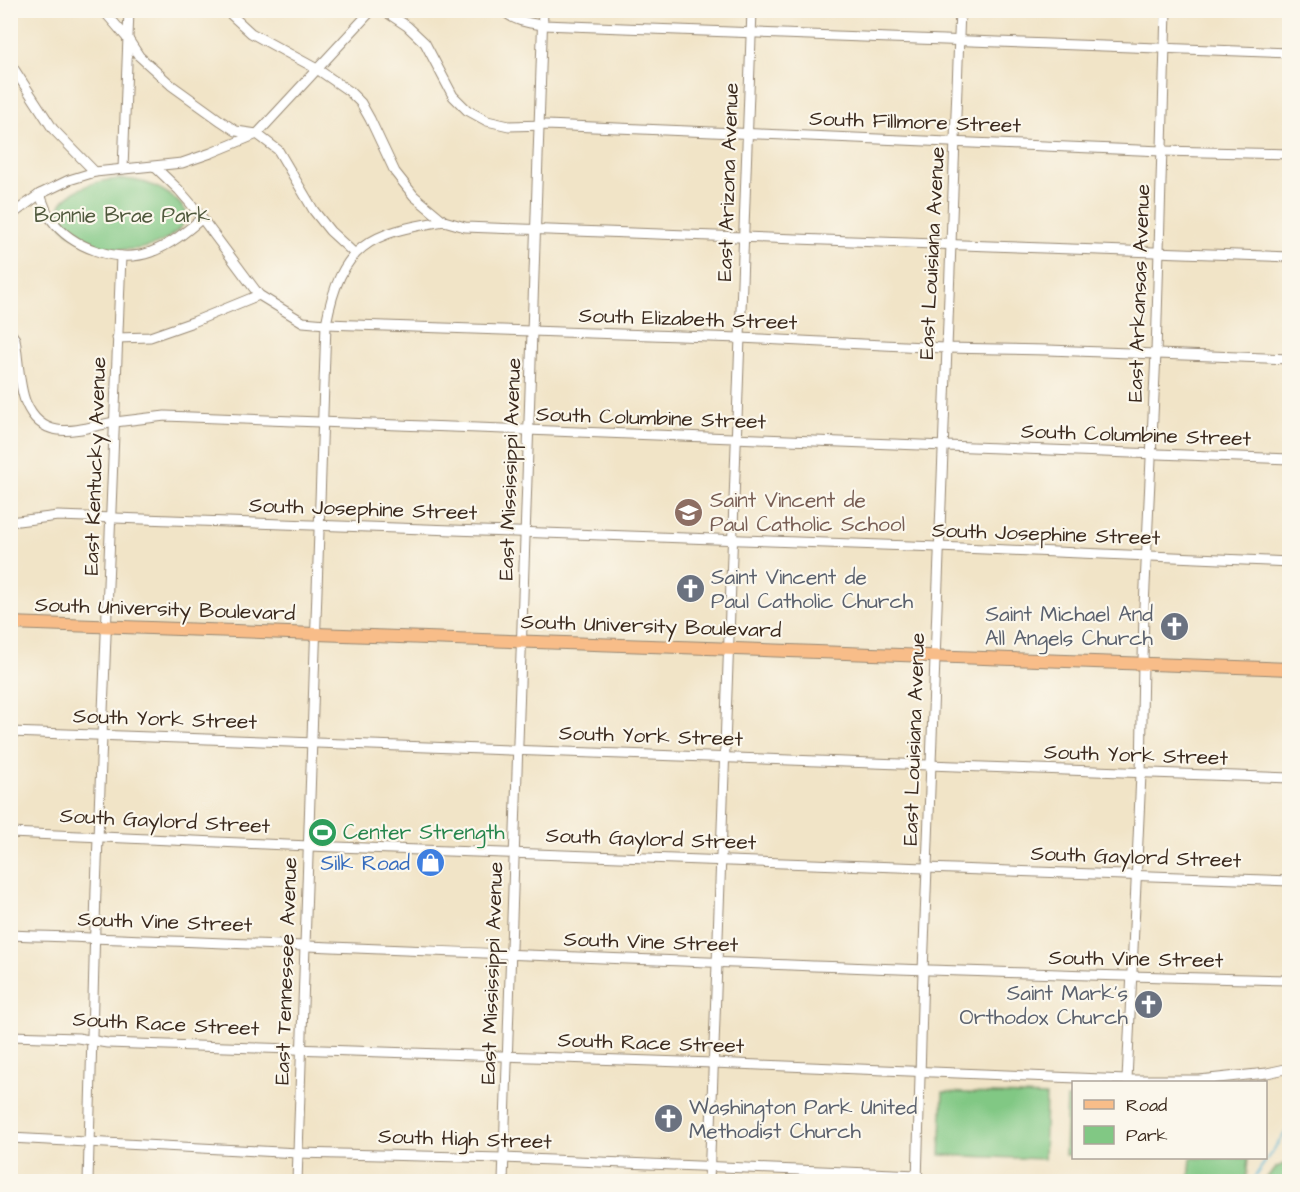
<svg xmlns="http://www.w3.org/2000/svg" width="1300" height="1192" viewBox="0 0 1300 1192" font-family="'Architects Daughter',sans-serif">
	<rect width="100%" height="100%" fill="#fbf7ec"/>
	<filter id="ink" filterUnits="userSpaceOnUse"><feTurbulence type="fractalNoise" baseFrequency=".0167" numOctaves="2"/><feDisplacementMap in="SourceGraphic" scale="12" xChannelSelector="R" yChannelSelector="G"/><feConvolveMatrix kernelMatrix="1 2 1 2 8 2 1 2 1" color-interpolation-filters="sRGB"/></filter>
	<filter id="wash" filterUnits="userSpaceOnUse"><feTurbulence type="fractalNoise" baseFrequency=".008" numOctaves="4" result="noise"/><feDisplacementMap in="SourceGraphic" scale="24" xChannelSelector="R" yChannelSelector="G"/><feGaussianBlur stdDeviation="1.35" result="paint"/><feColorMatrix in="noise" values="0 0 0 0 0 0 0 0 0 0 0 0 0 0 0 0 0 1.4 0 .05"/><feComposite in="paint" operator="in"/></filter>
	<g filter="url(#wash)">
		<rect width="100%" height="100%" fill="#f1e4c7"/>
		<g fill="#81c884" stroke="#5e7951" stroke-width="1.5">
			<path d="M125 179C149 181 174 192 187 213 187 225 177 231 168 238 121 271 16 226 76 191 92 182 106 179 125 179Z"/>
			<polygon points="943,1092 1046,1096 1044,1159 940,1155"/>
			<polygon points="1067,1098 1073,1098 1073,1155 1065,1155"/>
			<polygon points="1191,1158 1248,1158 1246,1181 1189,1181"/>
			<polygon points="1284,1164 1289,1164 1289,1175 1279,1181 1263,1181 1277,1167"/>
		</g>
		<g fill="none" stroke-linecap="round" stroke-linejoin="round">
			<polyline stroke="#54b2d3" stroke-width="2" points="1251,1182 1290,1126"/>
		</g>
	</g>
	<g filter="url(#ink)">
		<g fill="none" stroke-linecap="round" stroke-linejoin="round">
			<defs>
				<g id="minor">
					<polyline points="103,10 128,39 139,56 171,85 221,121 236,131 257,134 278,150 314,211 330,231 355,254"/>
					<polyline points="226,10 251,33 317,69 349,91 361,103 370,119 395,172 414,196 444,221 465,227 1290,257"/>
					<polyline points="383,10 407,26 425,43 453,96 467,110 487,121 509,126 546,125 1162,151 1290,154"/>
					<path d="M503 10C513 21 529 23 543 25L1290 53"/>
					<polyline points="10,63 53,129 95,172"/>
					<polyline points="155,167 179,190 192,205 259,295 303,322 326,324 740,338 945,348 1048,350 1290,359"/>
					<polyline points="123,169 129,10"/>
					<path d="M40 194C43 203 46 212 51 219 72 248 118 264 151 252 170 245 186 232 201 219"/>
					<polyline points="10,216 40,194 69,180 95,172 182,163 211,153 257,134 372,10"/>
					<path d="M10 332 15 339C18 356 19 388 26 403 44 445 81 428 115 422 131 420 149 418 165 416 540 432 915 444 1290 459"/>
					<polyline points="117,338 150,337 193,322 259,295"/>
					<polyline points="10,522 58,516 938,547 1290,562"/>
					<polyline points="10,732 1290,778"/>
					<polyline points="10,833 309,846 1290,881"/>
					<path d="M10 935C437 950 863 971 1290 980"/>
					<polyline points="10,1036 78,1038 107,1043 713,1063 1127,1080 1199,1080 1267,1073 1290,1068"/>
					<polyline points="1127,1080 1141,774 1144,607 1156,353 1166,10"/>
					<polyline points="10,1138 298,1153 503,1158 918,1175"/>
					<polyline points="88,1182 96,889 121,256"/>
					<path d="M297 1182 326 324C341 245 369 233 444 221"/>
					<polyline points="503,1182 543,10"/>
					<polyline points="709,1182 752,10"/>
					<polyline points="917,1182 923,971 960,10"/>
				</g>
				<polyline id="major" points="10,623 1290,669"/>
			</defs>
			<use href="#minor" stroke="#968772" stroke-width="11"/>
			<use href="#major" stroke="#968772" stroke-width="14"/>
			<use href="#minor" stroke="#fff" stroke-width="9"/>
			<use href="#major" stroke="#f8bd89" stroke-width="12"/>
		</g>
	</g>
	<defs>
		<symbol id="school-disc" viewBox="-11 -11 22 22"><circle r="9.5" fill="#8d6e63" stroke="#fbf7ec"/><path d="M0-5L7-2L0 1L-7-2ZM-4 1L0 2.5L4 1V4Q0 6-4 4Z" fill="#fff"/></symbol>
		<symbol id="church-disc" viewBox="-11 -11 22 22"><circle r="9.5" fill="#6b7280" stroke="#fbf7ec"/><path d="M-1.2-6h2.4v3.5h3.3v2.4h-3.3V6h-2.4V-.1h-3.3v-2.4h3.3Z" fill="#fff"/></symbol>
		<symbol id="stadium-disc" viewBox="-11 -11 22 22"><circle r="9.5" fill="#2e9e5b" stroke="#fbf7ec"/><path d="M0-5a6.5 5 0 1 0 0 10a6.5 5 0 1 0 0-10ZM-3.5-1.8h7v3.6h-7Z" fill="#fff"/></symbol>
		<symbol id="shop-disc" viewBox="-11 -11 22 22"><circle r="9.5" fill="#3f7fe0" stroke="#fbf7ec"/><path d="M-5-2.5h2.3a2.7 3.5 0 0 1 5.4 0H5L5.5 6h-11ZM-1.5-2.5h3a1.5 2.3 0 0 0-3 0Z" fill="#fff"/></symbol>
	</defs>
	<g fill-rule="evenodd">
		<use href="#school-disc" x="672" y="496" width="33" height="33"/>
		<use href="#church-disc" x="674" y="572" width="33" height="33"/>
		<use href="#church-disc" x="1158" y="610" width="33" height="33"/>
		<use href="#stadium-disc" x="306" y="816" width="33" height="33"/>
		<use href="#shop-disc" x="414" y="846" width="33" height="33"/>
		<use href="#church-disc" x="1132" y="988" width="33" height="33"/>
		<use href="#church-disc" x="652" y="1102" width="33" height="33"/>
	</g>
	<g text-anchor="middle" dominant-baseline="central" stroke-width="4.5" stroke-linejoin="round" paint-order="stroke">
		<g font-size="21" fill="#3b2a1e" stroke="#fbf7ec">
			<text transform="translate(915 122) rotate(2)">South Fillmore Street</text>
			<text transform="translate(728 182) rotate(-88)">East Arizona Avenue</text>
			<text transform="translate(932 253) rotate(-87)">East Louisiana Avenue</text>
			<text transform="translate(1139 293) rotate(-88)">East Arkansas Avenue</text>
			<text transform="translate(688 319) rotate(2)">South Elizabeth Street</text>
			<text transform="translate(651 418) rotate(2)">South Columbine Street</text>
			<text transform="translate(1136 435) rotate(2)">South Columbine Street</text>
			<text transform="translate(95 466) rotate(-88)">East Kentucky Avenue</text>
			<text transform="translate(510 469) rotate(-88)">East Mississippi Avenue</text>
			<text transform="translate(363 509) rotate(2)">South Josephine Street</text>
			<text transform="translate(1046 534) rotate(2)">South Josephine Street</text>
			<text transform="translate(165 609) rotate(2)">South University Boulevard</text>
			<text transform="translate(651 626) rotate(2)">South University Boulevard</text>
			<text transform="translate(165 719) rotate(2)">South York Street</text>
			<text transform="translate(651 736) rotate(2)">South York Street</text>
			<text transform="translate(914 739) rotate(-88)">East Louisiana Avenue</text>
			<text transform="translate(1136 755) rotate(2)">South York Street</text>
			<text transform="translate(165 821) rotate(3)">South Gaylord Street</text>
			<text transform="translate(651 839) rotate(2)">South Gaylord Street</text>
			<text transform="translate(1136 857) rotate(2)">South Gaylord Street</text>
			<text transform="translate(165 922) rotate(2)">South Vine Street</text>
			<text transform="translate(651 942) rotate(2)">South Vine Street</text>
			<text transform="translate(1136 959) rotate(1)">South Vine Street</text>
			<text transform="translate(286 971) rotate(-88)">East Tennessee Avenue</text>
			<text transform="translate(492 973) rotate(-88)">East Mississippi Avenue</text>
			<text transform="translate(166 1024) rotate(3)">South Race Street</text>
			<text transform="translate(651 1043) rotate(2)">South Race Street</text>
			<text transform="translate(465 1139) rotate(2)">South High Street</text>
		</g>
		<g font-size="21" fill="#50593d" stroke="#fbf7ec">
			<text x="122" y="215">Bonnie Brae Park</text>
		</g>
		<g font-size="21" fill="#785e54" stroke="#fbf7ec" text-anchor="start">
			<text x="710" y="500">Saint Vincent de<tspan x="710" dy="24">Paul Catholic School</tspan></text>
		</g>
		<g font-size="21" fill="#5b616d" stroke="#fbf7ec" text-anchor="start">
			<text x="711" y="577">Saint Vincent de<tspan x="711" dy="24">Paul Catholic Church</tspan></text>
			<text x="1153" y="614" text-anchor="end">Saint Michael And<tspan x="1153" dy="24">All Angels Church</tspan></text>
			<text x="1128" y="993" text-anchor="end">Saint Mark's<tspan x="1128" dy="24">Orthodox Church</tspan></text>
			<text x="689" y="1107">Washington Park United<tspan x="689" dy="24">Methodist Church</tspan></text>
		</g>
		<g font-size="21" fill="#27864d" stroke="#fbf7ec" text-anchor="start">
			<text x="343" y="832">Center Strength</text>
		</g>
		<g font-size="21" fill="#366cbe" stroke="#fbf7ec" text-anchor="end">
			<text x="410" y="863">Silk Road</text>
		</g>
	</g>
	<rect width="1300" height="1192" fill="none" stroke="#fbf7ec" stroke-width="36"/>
	<rect x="1072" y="1081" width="195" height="78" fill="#fbf7ec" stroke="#aea59a" stroke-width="1.5"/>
	<rect x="1084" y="1100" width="30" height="9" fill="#f8bd89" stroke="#aea59a" stroke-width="1.5"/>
	<text x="1126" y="1111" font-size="18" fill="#3b2a1e">Road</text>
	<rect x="1084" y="1126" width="30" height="18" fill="#81c884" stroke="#aea59a" stroke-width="1.5"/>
	<text x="1126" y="1141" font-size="18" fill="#3b2a1e">Park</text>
</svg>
